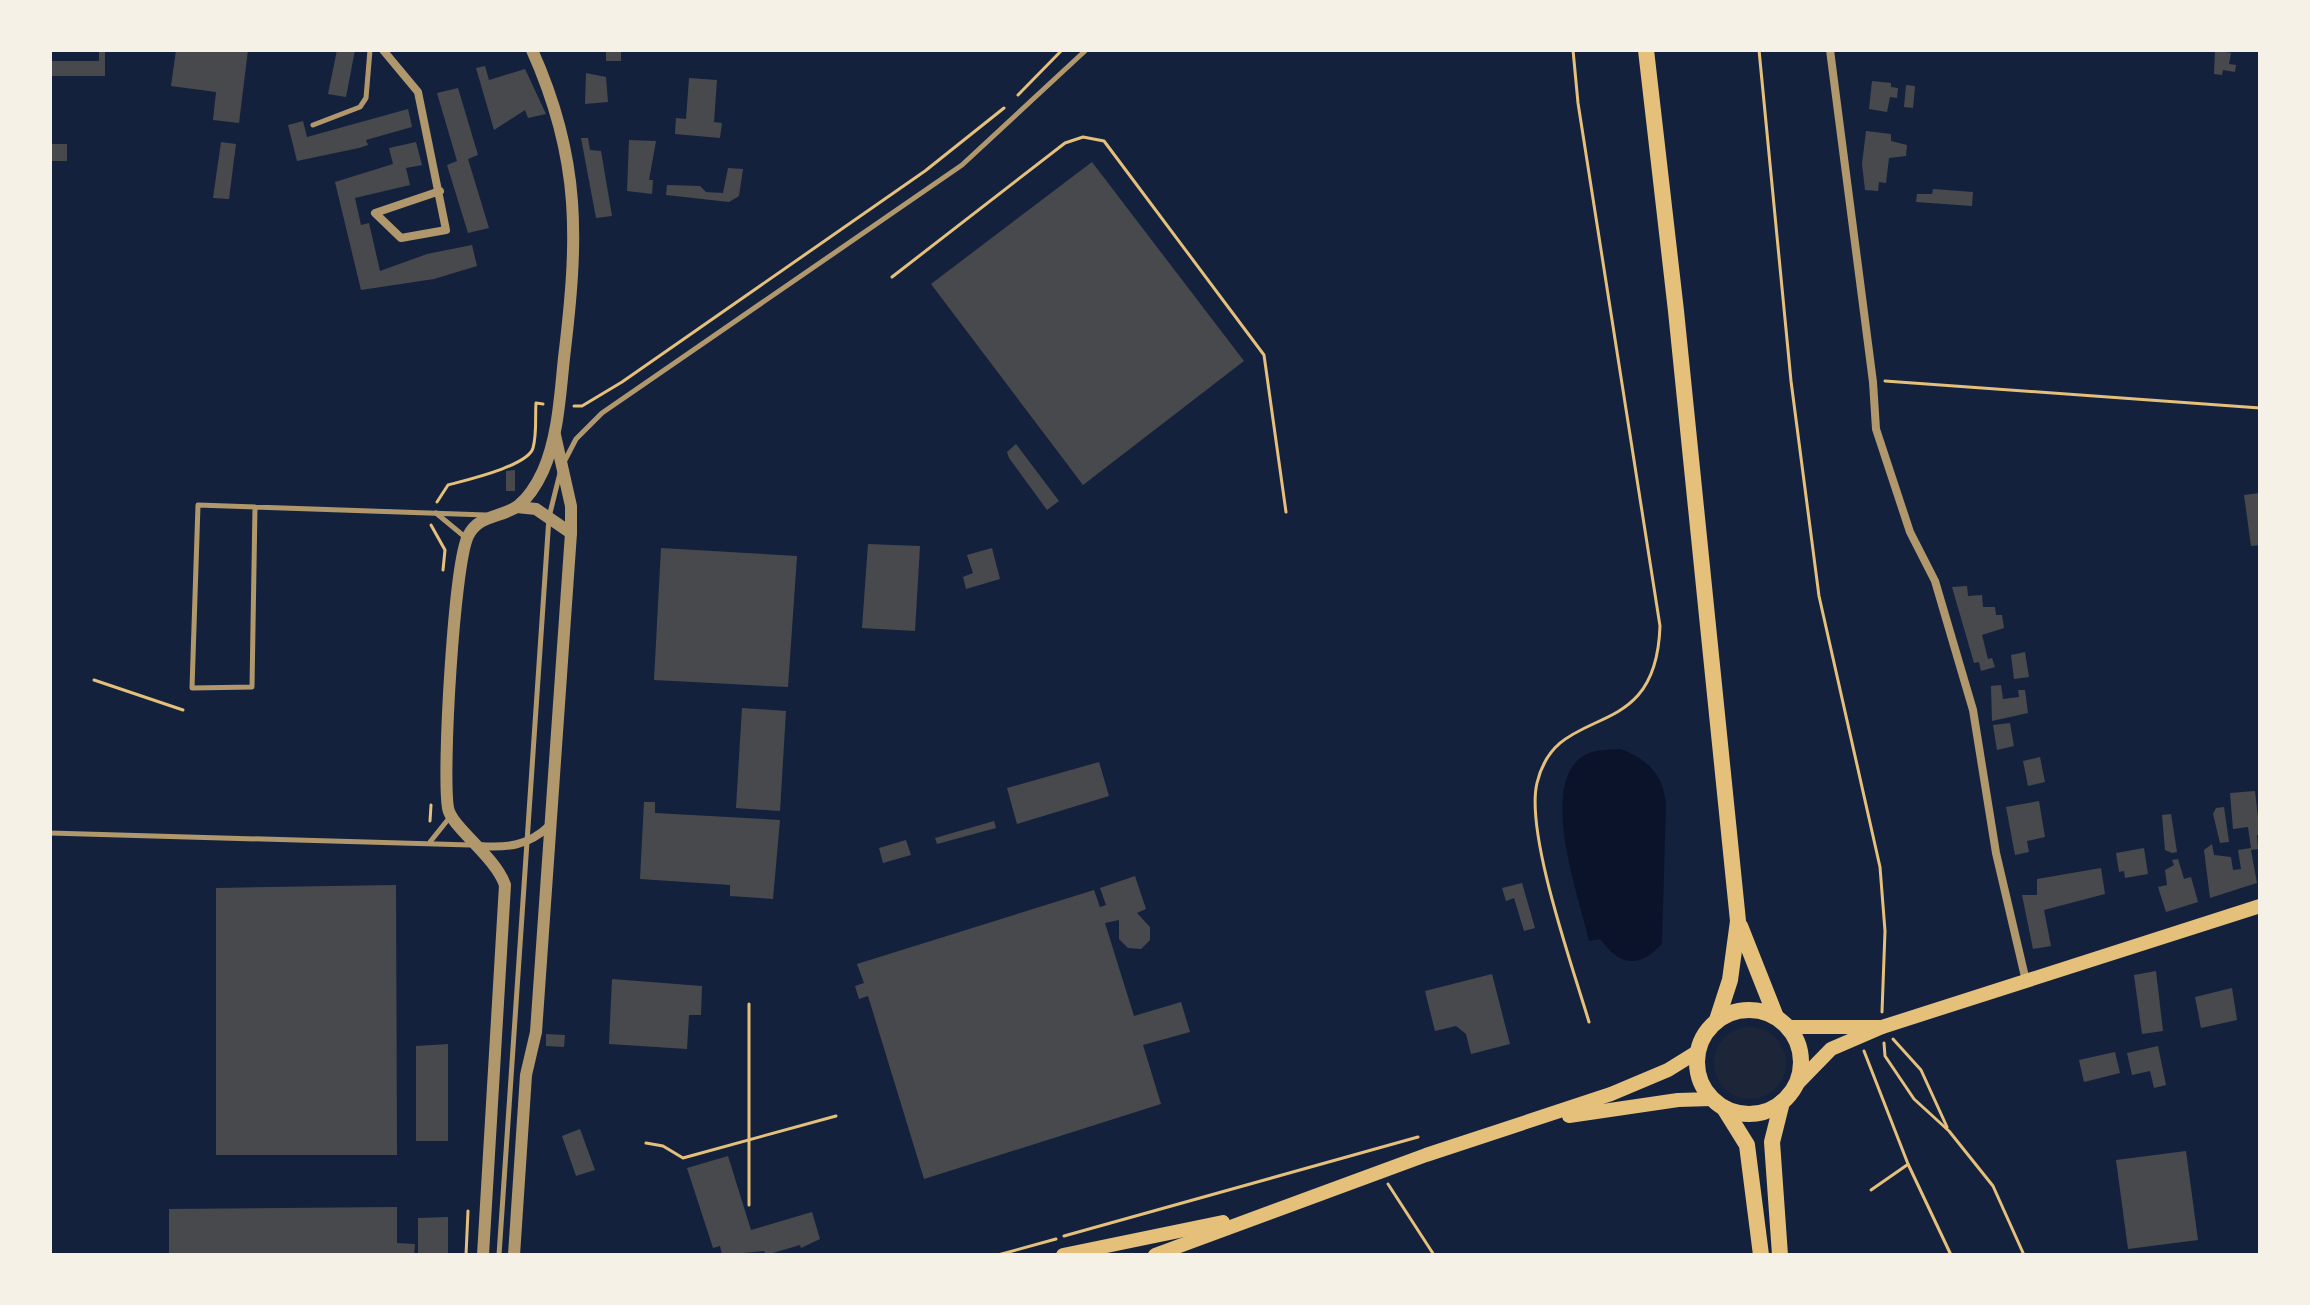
<svg xmlns="http://www.w3.org/2000/svg" width="2310" height="1305" viewBox="0 0 2310 1305" font-family="'Golos Text',sans-serif">
	<rect width="100%" height="100%" fill="#14213d"/>
	<circle fill="#1d2539" cx="1750" cy="1063" r="36"/>
	<path fill="#0b132b" d="M1621 749C1648 760 1663 774 1666 804L1662 944C1638 969 1620 966 1600 939L1589 941C1579 897 1540 791 1580 758 1591 749 1608 750 1621 749Z"/>
	<g fill="#48494c">
		<polygon points="99,50 105,50 105,76 50,76 50,61 99,61"/>
		<polygon points="176,50 248,50 239,123 213,120 216,92 171,86"/>
		<polygon points="337,50 355,50 346,97 328,94"/>
		<rect x="606" y="50" width="15" height="11"/>
		<polygon points="2215,50 2231,53 2229,64 2236,65 2235,72 2223,70 2222,75 2214,74"/>
		<polygon points="485,66 489,80 525,69 546,114 528,118 525,110 494,130 476,68"/>
		<polygon points="586,73 606,77 608,102 585,104"/>
		<polygon points="689,78 717,80 714,122 722,123 720,138 675,134 676,118 686,119"/>
		<polygon points="1872,81 1891,83 1891,87 1898,88 1897,98 1890,97 1887,112 1869,109"/>
		<polygon points="1906,85 1915,86 1913,108 1904,107"/>
		<polygon points="458,88 478,155 468,159 489,228 468,233 447,165 457,161 437,93"/>
		<polygon points="408,109 412,127 366,140 368,145 359,148 297,161 288,125 303,121 307,137"/>
		<polygon points="1866,131 1891,134 1891,141 1907,145 1906,156 1889,158 1886,183 1879,182 1878,191 1865,190 1862,164"/>
		<polygon points="581,138 588,138 590,150 601,151 612,216 596,218"/>
		<polygon points="629,140 656,141 649,180 653,180 652,194 627,191"/>
		<polygon points="221,142 236,144 229,199 213,198"/>
		<polygon points="416,142 422,165 406,168 410,185 355,198 361,225 369,223 380,271 427,254 472,245 477,266 434,279 361,290 335,182 393,164 389,148"/>
		<rect x="50" y="144" width="17" height="17"/>
		<polygon points="1092,162 1244,361 1083,485 931,284"/>
		<polygon points="728,168 743,169 739,196 729,202 666,195 667,185 700,186 706,192 723,193"/>
		<polygon points="1933,189 1973,192 1972,206 1916,202 1917,194 1932,194"/>
		<polygon points="1016,444 1059,501 1047,510 1009,458 1007,452"/>
		<polygon points="515,470 515,491 506,491 506,471"/>
		<polygon points="2260,493 2260,545 2251,546 2244,495"/>
		<polygon points="868,544 920,546 915,631 862,628"/>
		<polygon points="661,548 797,556 788,687 654,680"/>
		<polygon points="992,548 1000,579 966,589 963,577 973,573 967,555"/>
		<polygon points="1967,586 1968,596 1982,595 1983,607 1995,607 1996,615 2002,615 2004,628 1982,635 1988,659 1992,658 1995,667 1981,671 1979,662 1974,663 1952,587"/>
		<polygon points="2025,652 2029,677 2014,679 2011,655"/>
		<polygon points="2001,685 2003,699 2019,697 2018,690 2025,690 2028,713 1992,721 1991,686"/>
		<polygon points="742,708 786,711 780,811 736,808"/>
		<polygon points="2010,723 2014,746 1997,750 1993,725"/>
		<polygon points="2040,757 2045,782 2028,786 2023,761"/>
		<polygon points="1099,762 1109,796 1017,824 1007,788"/>
		<polygon points="2255,791 2260,835 2257,835 2258,849 2251,850 2257,883 2210,898 2204,850 2212,844 2214,855 2231,857 2233,870 2241,869 2238,850 2251,848 2248,827 2233,829 2230,793"/>
		<polygon points="2039,801 2045,837 2027,841 2029,852 2015,855 2006,807"/>
		<polygon points="644,802 655,802 655,813 780,820 773,899 730,896 730,885 640,879"/>
		<polygon points="2224,807 2229,842 2220,843 2213,814 2216,808"/>
		<polygon points="2171,814 2177,852 2172,853 2165,850 2162,815"/>
		<polygon points="994,821 996,828 937,844 935,838"/>
		<polygon points="906,840 911,855 883,863 879,848"/>
		<polygon points="2144,848 2148,874 2125,878 2124,871 2119,872 2116,853"/>
		<polygon points="2178,859 2184,879 2191,877 2198,902 2166,912 2158,887 2167,885 2165,870 2174,865 2172,860"/>
		<polygon points="2101,868 2105,894 2044,910 2051,946 2033,949 2022,895 2037,895 2037,879"/>
		<polygon points="1135,876 1146,909 1137,913 1150,927 1150,940 1141,949 1128,948 1119,939 1119,920 1105,923 1134,1016 1181,1002 1190,1032 1143,1045 1161,1104 924,1179 868,996 859,999 855,986 864,983 857,964 1094,890 1100,907 1106,905 1100,888"/>
		<polygon points="1522,883 1535,928 1524,931 1514,898 1506,901 1502,888"/>
		<polygon points="396,885 397,1155 216,1155 216,888"/>
		<polygon points="2156,971 2163,1031 2142,1034 2134,975"/>
		<polygon points="1492,974 1510,1044 1471,1054 1466,1034 1456,1026 1435,1031 1425,991"/>
		<polygon points="612,979 702,986 701,1015 689,1015 687,1049 609,1044"/>
		<polygon points="2232,988 2237,1020 2201,1028 2195,997"/>
		<polygon points="546,1034 565,1035 564,1047 546,1046"/>
		<polygon points="448,1044 448,1141 416,1141 416,1046"/>
		<polygon points="2158,1046 2166,1085 2154,1088 2150,1071 2132,1075 2127,1053"/>
		<polygon points="2115,1052 2120,1073 2084,1082 2079,1060"/>
		<polygon points="580,1129 595,1170 576,1176 562,1136"/>
		<polygon points="2186,1151 2198,1240 2128,1249 2116,1160"/>
		<polygon points="728,1156 751,1230 812,1212 820,1239 801,1248 800,1245 766,1255 764,1251 722,1255 720,1246 713,1248 687,1168"/>
		<polygon points="397,1207 397,1243 415,1244 414,1255 169,1255 169,1209"/>
		<polygon points="448,1217 448,1255 418,1255 418,1218"/>
	</g>
	<g fill="none" stroke-linecap="round" stroke-linejoin="round">
		<g stroke="#e5c07b" stroke-width="3">
			<path d="M1573 50 1578 103 1660 626C1656 749 1557 698 1537 783 1525 833 1573 968 1589 1022"/>
			<polyline points="1759,50 1791,381 1819,596 1880,867 1885,931 1882,1012"/>
			<polyline points="1018,95 1062,50"/>
			<polyline points="892,277 1065,143 1083,137 1104,141 1264,355 1286,512"/>
			<polyline points="1885,381 2260,408"/>
			<polyline points="574,406 582,406 622,382 925,171 1004,108"/>
			<path d="M437 502 448 485C466 480 528 466 533 448 537 434 535 417 536 403L543 404"/>
			<polyline points="431,525 445,550 443,570"/>
			<polyline points="94,680 183,710"/>
			<polyline points="430,821 431,805"/>
			<polyline points="749,1004 749,1205"/>
			<polyline points="1893,1039 1921,1070 1947,1127"/>
			<polyline points="1884,1043 1885,1056 1914,1099 1949,1131 1993,1186 2024,1255"/>
			<polyline points="1864,1051 1908,1164 1951,1255"/>
			<polyline points="646,1143 663,1146 683,1158 836,1116"/>
			<polyline points="1388,1184 1434,1255"/>
			<polyline points="1871,1190 1907,1165"/>
			<polyline points="1064,1236 1418,1137"/>
			<polyline points="466,1255 468,1211"/>
			<polyline points="998,1255 1056,1239"/>
		</g>
		<g stroke="#b1986c" stroke-width="5">
			<polyline points="313,125 360,107 366,98 370,50"/>
			<polyline points="563,464 576,439 602,413 962,165 1086,50"/>
			<polyline points="255,507 252,687 192,688 198,505 486,515"/>
			<polyline points="436,513 465,537"/>
			<polyline points="50,833 470,845"/>
			<polyline points="430,842 450,817"/>
			<polyline points="499,1255 549,517 560,473"/>
		</g>
		<g stroke="#b1986c" stroke-width="8">
			<polyline points="383,50 418,92 446,230 401,238 375,213 440,191"/>
			<polyline points="1830,50 1873,382 1876,429 1910,532 1935,581 1973,710 1996,853 2026,981"/>
			<path d="M479 846C507 848 528 846 549 826"/>
		</g>
		<g stroke="#b1986c" stroke-width="12">
			<polyline points="517,507 536,509 571,533"/>
			<path d="M483 1255 505 885C495 856 451 827 448 808 442 772 454 565 468 536 479 514 501 518 518 506 529 497 537 484 543 471 558 437 560 396 564 358 578 241 582 161 532 50"/>
			<polyline points="514,1255 526,1075 536,1032 571,533 571,506 555,435"/>
		</g>
		<g stroke="#e5c07b" stroke-width="14">
			<polyline points="1789,1027 1882,1027"/>
			<polyline points="1796,1085 1831,1049 1882,1027 2260,906"/>
			<polyline points="1569,1116 1678,1100 1712,1099"/>
			<polyline points="1063,1255 1223,1222"/>
			<polyline points="1155,1255 1426,1155 1611,1094 1668,1070 1697,1052"/>
		</g>
		<g stroke="#e5c07b" stroke-width="16">
			<polyline points="1646,50 1676,311 1738,921 1730,980 1717,1020"/>
			<polyline points="1740,926 1776,1017"/>
			<circle cx="1749" cy="1062" r="52"/>
			<polyline points="1724,1108 1747,1145 1761,1255"/>
			<polyline points="1780,1255 1772,1142 1782,1102"/>
		</g>
	</g>
	<rect width="2310" height="1305" fill="none" stroke="#f6f1e7" stroke-width="104"/>
</svg>
